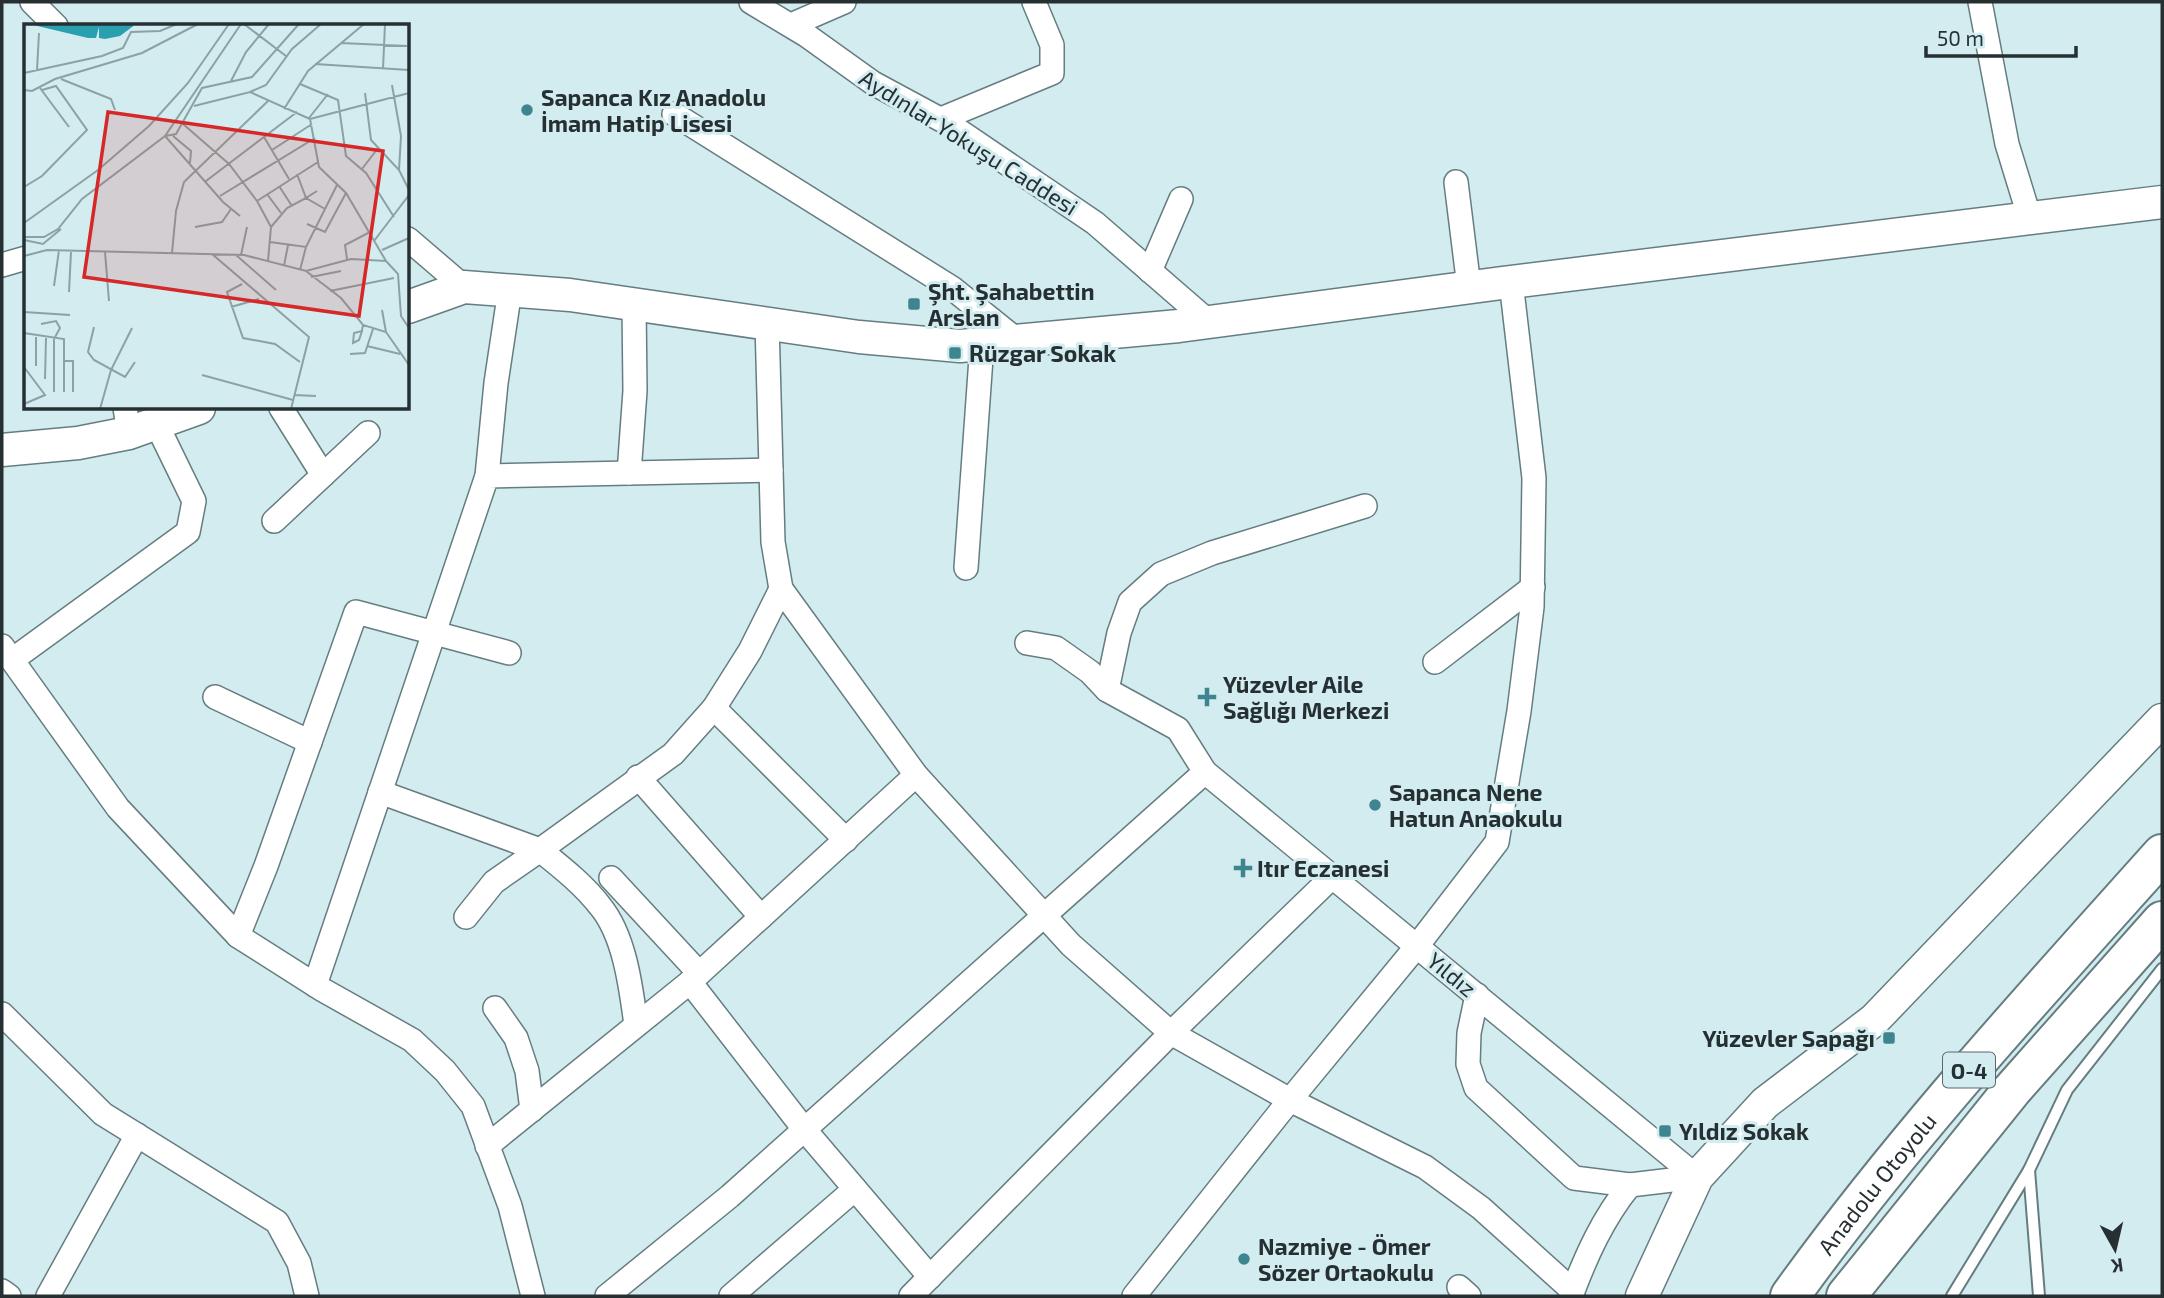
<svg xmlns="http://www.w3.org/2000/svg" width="2164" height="1298" viewBox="0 0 2164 1298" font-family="'Exo 2',sans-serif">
	<rect width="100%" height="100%" fill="#d2ecf0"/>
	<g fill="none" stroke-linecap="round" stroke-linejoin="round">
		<defs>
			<g id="lane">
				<polyline points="2029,1170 2039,1296"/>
				<polyline points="1952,1296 2029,1170 2067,1090 2162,969"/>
			</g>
			<g id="street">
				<polyline points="32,2 56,26"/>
				<polyline points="751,2 806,35 873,83 949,124 1095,223 1209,322"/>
				<polyline points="1980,2 2007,144 2030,219"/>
				<polyline points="791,25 844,2"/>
				<polyline points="674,114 952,288 1018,341"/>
				<polyline points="941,119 1052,73 1052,45 1034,2"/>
				<polyline points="1456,182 1469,287"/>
				<polyline points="408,239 464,287"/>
				<polyline points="2,265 26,258"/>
				<polyline points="1150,271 1181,199"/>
				<polyline points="767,323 773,542 781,589 916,775 1071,945 1171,1033 1290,1100 1425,1167 1481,1208 1573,1291"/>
				<polyline points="125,408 129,433"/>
				<polyline points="281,408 323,475"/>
				<polyline points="629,473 635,391 634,304"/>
				<polyline points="487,476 496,383 510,290"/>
				<polyline points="274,521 368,433"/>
				<polyline points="966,568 982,344"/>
				<polyline points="1027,643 1056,648 1090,672 1107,690 1178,729 1205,772 1697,1177"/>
				<polyline points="2,646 118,808 238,936 323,990 412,1040 445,1071 473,1106 510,1206 533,1296"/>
				<polyline points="12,660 188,532 194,501 156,423"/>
				<polyline points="1435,662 1533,587"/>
				<polyline points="1107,690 1119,633 1130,602 1161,574 1212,553 1365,506"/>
				<polyline points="215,697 310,742"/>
				<polyline points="714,708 846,840"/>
				<polyline points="638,777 761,917"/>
				<polyline points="380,792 540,850 494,882 466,917"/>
				<polyline points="611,878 699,973"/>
				<polyline points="238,936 266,866 356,612 509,653"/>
				<polyline points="690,982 804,1129 930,1277"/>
				<polyline points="315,985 487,476 771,470"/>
				<polyline points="1477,995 1469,1033 1468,1064 1476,1088 1574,1178 1630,1185"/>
				<polyline points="495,1008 516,1038 527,1071 532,1110"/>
				<polyline points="2,1014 103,1114 277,1222 299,1263 307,1296"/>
				<path d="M636 1025C631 988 625 936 600 906 583 884 561 867 540 850L673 754 714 708 750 651 781 589"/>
				<polyline points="487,1146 690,982 916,775"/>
				<polyline points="1459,1287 1469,1296"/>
				<polyline points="2,1291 9,1296"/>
				<polyline points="48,1296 137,1135"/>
				<polyline points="607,1296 730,1196 1205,772"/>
				<polyline points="731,1296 855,1189"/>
				<polyline points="911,1296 1171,1033 1332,877"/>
				<polyline points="1134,1296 1281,1111 1417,946 1497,842 1519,711 1532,607 1534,478 1511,282"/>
				<path d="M1571 1296C1586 1256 1603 1218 1630 1185L1697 1177"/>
			</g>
			<g id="secondary">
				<polyline points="408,307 464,287 570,295 859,337 960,346 1179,326 1502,283 2162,202"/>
				<polyline points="2,450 78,443 129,433 199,408"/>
				<polyline points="1642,1296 1697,1177 1765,1103 1874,1020 2162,720"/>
			</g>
			<g id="highway">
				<path id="s1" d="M1790 1296C1903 1139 2033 998 2162 854"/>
				<polyline points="1846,1296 2012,1090 2162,921"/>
			</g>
		</defs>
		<use href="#lane" stroke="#667d80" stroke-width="14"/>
		<use href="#street" stroke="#667d80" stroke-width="26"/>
		<use href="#secondary" stroke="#667d80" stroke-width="35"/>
		<use href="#highway" stroke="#667d80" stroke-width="42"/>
		<use href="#lane" stroke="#fff" stroke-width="10"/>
		<use href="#street" stroke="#fff" stroke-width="23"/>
		<use href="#secondary" stroke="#fff" stroke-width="32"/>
		<use href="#highway" stroke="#fff" stroke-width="38"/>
	</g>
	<g fill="#3f8590" stroke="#d2ecf0" stroke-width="2.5">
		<circle cx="527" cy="110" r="7"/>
		<rect x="907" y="297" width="14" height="14" rx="3.5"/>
		<rect x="948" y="346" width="14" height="14" rx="3.5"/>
		<path d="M1203.5 686.5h7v7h7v7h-7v7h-7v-7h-7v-7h7z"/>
		<circle cx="1375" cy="805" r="7"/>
		<path d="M1239.5 857.5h7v7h7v7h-7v7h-7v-7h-7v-7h7z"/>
		<rect x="1882" y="1031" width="14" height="14" rx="3.5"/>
		<rect x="1658" y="1124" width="14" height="14" rx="3.5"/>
		<circle cx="1244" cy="1259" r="7"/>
	</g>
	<g text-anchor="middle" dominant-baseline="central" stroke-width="6" stroke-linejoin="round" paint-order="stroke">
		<rect fill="#d2ecf0" stroke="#5a686b" stroke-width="2" x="1943" y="1052.5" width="52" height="35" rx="5"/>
		<g font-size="21" font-weight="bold" fill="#263032">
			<text x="1969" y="1070">O-4</text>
		</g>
		<g font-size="23" font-weight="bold" fill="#263032" stroke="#d2ecf0" text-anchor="start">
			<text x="541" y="97">Sapanca Kız Anadolu<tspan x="541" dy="26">İmam Hatip Lisesi</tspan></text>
			<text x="928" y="291">Şht. Şahabettin<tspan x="928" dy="26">Arslan</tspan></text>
			<text x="969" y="353">Rüzgar Sokak</text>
			<text x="1223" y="684">Yüzevler Aile<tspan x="1223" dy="26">Sağlığı Merkezi</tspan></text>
			<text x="1389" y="792">Sapanca Nene<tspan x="1389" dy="26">Hatun Anaokulu</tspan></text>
			<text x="1257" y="868">Itır Eczanesi</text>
			<text x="1875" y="1038" text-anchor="end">Yüzevler Sapağı</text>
			<text x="1679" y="1131">Yıldız Sokak</text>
			<text x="1258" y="1246">Nazmiye - Ömer<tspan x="1258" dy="26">Sözer Ortaokulu</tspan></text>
		</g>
		<g font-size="23" fill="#263032" stroke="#d2ecf0">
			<text transform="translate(969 142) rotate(32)">Aydınlar Yokuşu Caddesi</text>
			<text transform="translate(1452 974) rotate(39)">Yıldız</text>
			<text stroke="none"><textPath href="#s1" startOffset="142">Anadolu Otoyolu</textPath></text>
		</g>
	</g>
	<g transform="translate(24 24)">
		<rect width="385" height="385" fill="#d2ecf0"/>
		<path d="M5 0H112L96 12 81 15 75 14V3L72 14H64Z" fill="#2a9faf"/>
		<path fill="none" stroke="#8da1a4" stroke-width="2" d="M220 0 262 32M317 19 383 22M291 40 385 46M359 45 361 0M13 46 15 9M0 49 78 32 99 24 107 8 136 7 153 0M37 55 87 75 91 86M207 57 222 28 245 0M276 60 314 76 322 132 342 149 370 193M368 61 377 112 375 146M16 64 45 103M0 66 8 67 31 55 118 29 174 0M226 68 242 61 268 25 297 0M341 69 347 116 375 146 385 166M170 82 226 68 286 95 295 143 322 169 362 237M260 85 284 47 340 0M285 94 304 70M286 95 385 69M159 100 205 140 233 177 247 203 244 237M141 112 152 110 178 64 228 53 275 0M141 112 199 178 216 192M149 112 167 127 166 139M240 113 265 155M248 126 288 100M338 145 354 124M182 157 273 88M255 162 268 182M0 163 18 152 63 106 32 62 18 66M293 167 282 174 301 185M243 170 257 189M196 172 291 114M233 177 294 138M0 199 74 146 125 102 164 59 205 0M283 200 301 208 322 169M171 203 198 198 207 185M247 203 263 184 282 174 273 150M0 213H20L34 205 58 175 141 112 217 0M0 216 19 220 37 205M350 217 385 171M246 218 282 223 313 161M358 226 385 214M81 228 85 277M148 229 152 187 160 158 244 77M188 230 285 313 267 385M212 231 252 266M217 231 223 203M0 232 23 226 220 231 282 247 327 235 362 237 374 250 377 292 385 304M323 235 321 221 346 208M260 242 264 221M276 246 282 223M282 247 317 274 339 301 362 308 385 341M287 253 317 247M218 260 203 268 219 314 251 320 276 338M30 262 35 226M306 267 370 254M45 268 47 228M207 283 235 275M358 286 362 308M0 288 46 291M17 300 32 297 36 304 30 315V368M70 303 64 328 70 336 101 353 111 338M338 307 330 309 329 319 335 316 338 307V306L339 301M0 309 40 315V368M12 313V342M343 322 376 330M326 330 341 329 349 305M40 337H49V368M0 343 21 371 0 380M178 351 269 376M21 355 22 314M270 371 292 372M76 385 87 346 108 304"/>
		<path fill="#d62828" fill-opacity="0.15" stroke="#d62828" stroke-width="3.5" d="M84 88 359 127 335 292 60 253Z"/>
		<rect width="385" height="385" fill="none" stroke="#263032" stroke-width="3.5"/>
	</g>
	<rect width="2164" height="1298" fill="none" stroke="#263032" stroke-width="7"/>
	<g transform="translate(2115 1249) rotate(172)" stroke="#d2ecf0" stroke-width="5" paint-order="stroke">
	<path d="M0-5L12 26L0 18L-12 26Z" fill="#263032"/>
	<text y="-10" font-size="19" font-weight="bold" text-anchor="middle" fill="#263032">K</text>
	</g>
	<path d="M1926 46v10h150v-10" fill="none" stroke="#263032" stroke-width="3.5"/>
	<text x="1937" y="46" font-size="21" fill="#263032" stroke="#d2ecf0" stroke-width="5" paint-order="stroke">50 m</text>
</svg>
